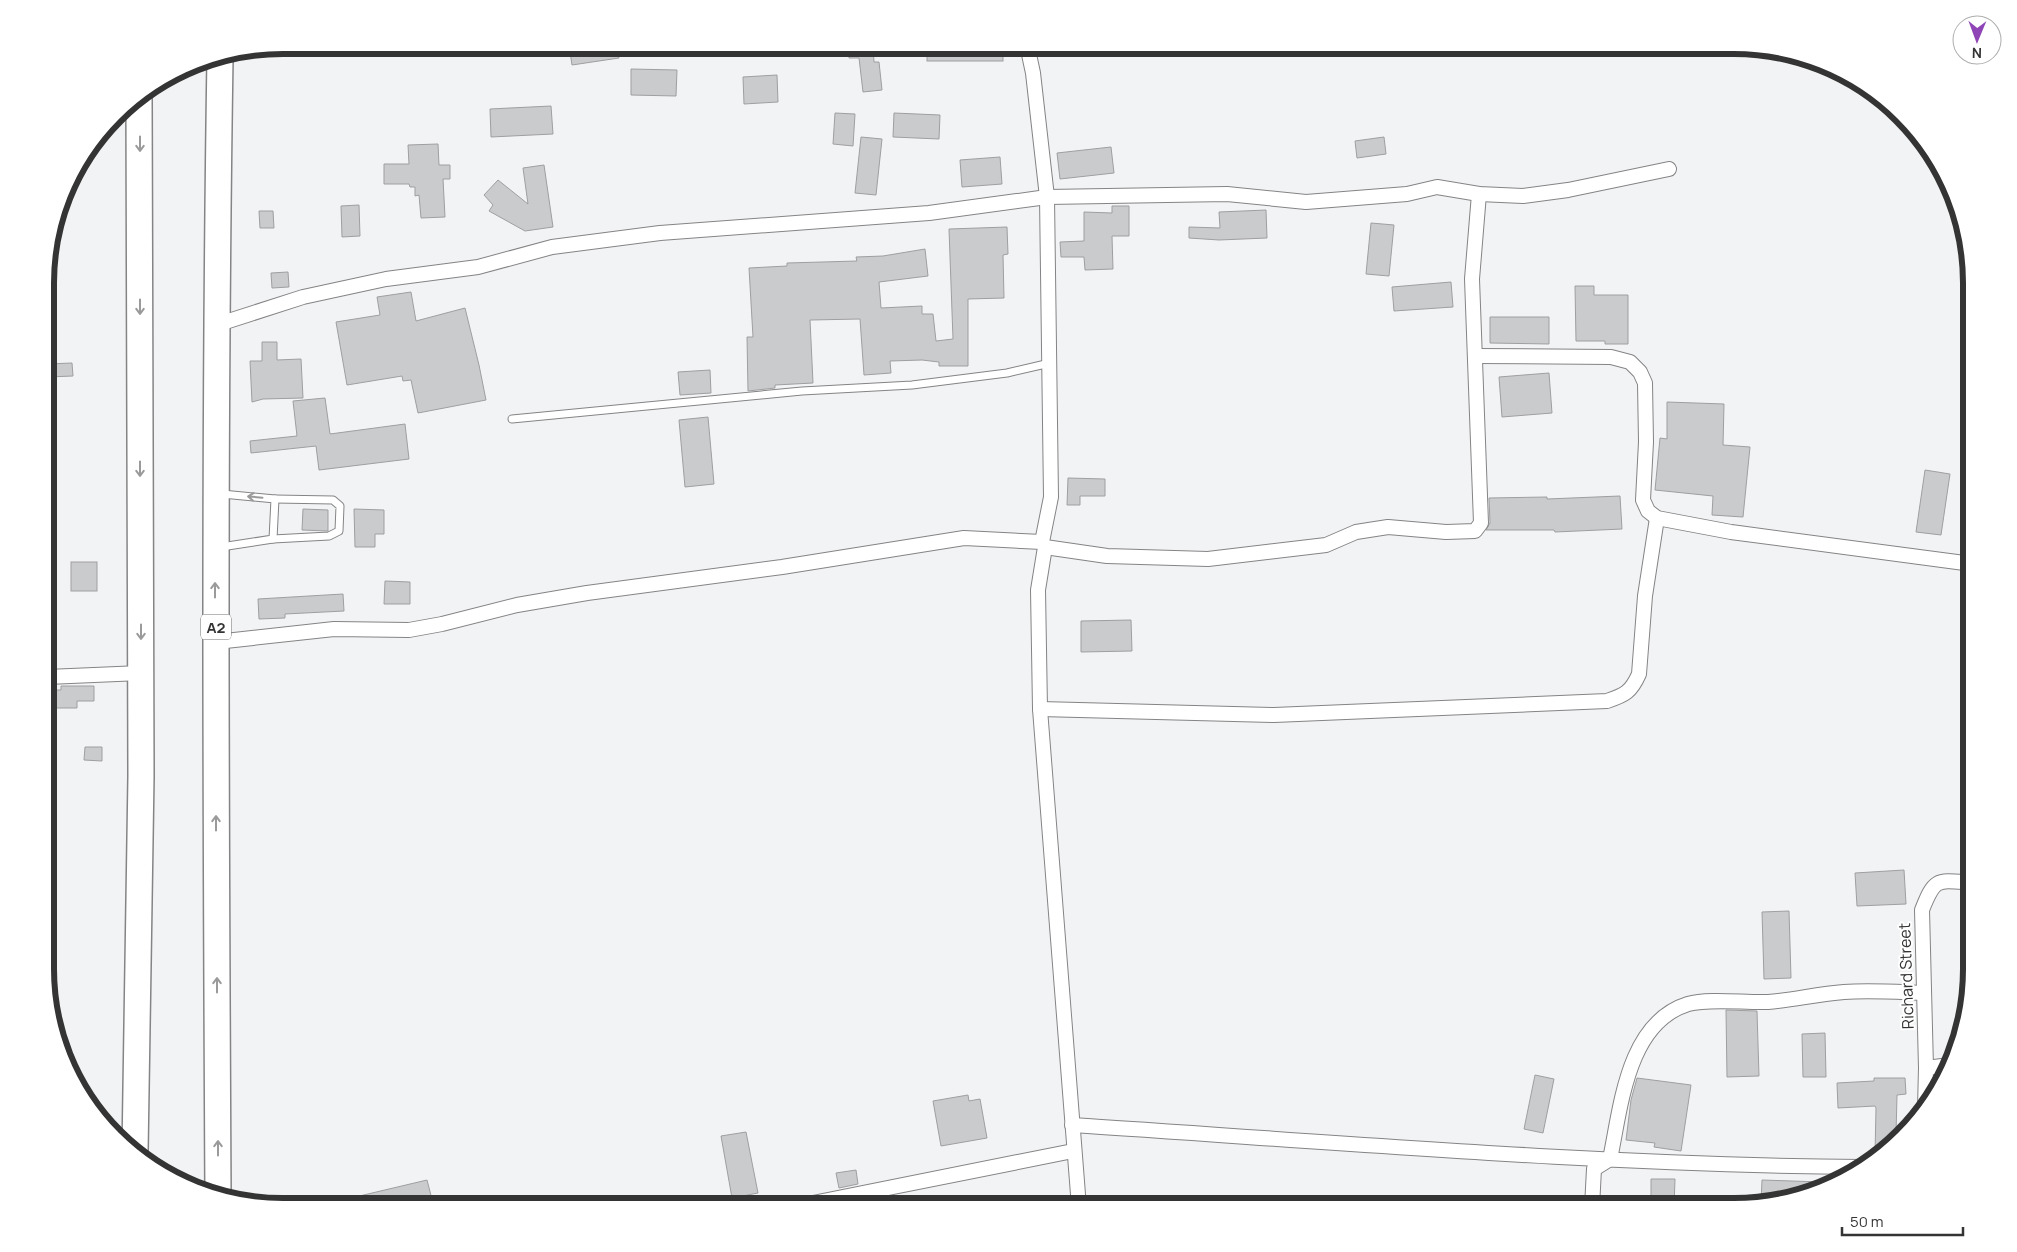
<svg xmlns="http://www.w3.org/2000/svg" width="2017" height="1252" viewBox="0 0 2017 1252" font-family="Manrope,sans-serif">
	<rect width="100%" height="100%" fill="#f2f3f4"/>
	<g fill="#cacbcc" stroke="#9f9fa1">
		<polygon points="569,45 617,45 619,58 572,65"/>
		<polygon points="848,45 873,45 874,62 879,62 882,90 863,92 859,58 849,58"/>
		<rect x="927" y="45" width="76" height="16"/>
		<polygon points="631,69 677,70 676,96 631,95"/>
		<polygon points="777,75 778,102 744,104 743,77"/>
		<polygon points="551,106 553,134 491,137 490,109"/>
		<polygon points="835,113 855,114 853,146 833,144"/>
		<polygon points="894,113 940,115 939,139 893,137"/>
		<polygon points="861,137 882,139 876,195 855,193"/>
		<polygon points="1384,137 1386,154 1357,158 1355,141"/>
		<polygon points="438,144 439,165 450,165 450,179 443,179 445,217 421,218 419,195 415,196 415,187 410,187 409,184 384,184 384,164 409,164 408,145"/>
		<polygon points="1111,147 1114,173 1060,179 1057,153"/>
		<polygon points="1000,157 1002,184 962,187 960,160"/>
		<polygon points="544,165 553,227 525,231 489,211 493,205 484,195 498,180 528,204 523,168"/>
		<polygon points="359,205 360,236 342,237 341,206"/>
		<polygon points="1112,206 1129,206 1129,236 1112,236 1113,269 1085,270 1084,257 1061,257 1060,242 1084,241 1084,212 1112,213"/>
		<polygon points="1266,210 1267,238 1219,240 1189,238 1189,227 1220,228 1219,212"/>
		<polygon points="259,211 273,211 274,228 260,228"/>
		<polygon points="1371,223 1394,225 1389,276 1366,274"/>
		<polygon points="1007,227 1008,254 1003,255 1004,298 968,299 968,366 939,366 939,362 922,360 890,361 891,373 864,375 860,319 811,320 810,320 813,383 775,385 775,388 748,391 747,337 753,337 749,268 787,266 787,263 857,261 856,257 883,256 925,249 928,276 879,282 881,308 922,306 922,314 933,314 936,341 953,339 949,229"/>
		<polygon points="288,272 289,287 272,288 271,273"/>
		<polygon points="1451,282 1453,307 1394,311 1392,287"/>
		<polygon points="1575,286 1594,286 1594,295 1628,295 1628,344 1605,344 1605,341 1576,341"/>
		<polygon points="411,292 416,321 465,308 479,365 486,400 418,413 411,380 403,381 402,376 347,385 336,322 380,315 377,297"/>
		<polygon points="1490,317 1549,317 1549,344 1490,343"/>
		<polygon points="262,342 277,342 277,360 301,359 303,398 263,399 252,402 250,361 262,361"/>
		<polygon points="72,363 73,376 48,377 47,364"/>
		<polygon points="710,370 711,393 680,395 678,372"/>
		<polygon points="1549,373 1552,413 1502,417 1499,377"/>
		<polygon points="325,398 330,434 405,424 409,459 319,470 316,446 251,453 250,441 297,436 293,401"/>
		<polygon points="1667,402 1724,404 1723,445 1750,447 1743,517 1712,515 1713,496 1655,490 1660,438 1667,439"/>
		<polygon points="708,417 714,484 685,487 679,420"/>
		<polygon points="1925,470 1950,474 1941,535 1916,532"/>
		<polygon points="1068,478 1105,479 1105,496 1080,496 1080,505 1067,505"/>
		<polygon points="1620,496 1622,529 1555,532 1554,530 1486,530 1490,523 1489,498 1547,497 1547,499"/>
		<polygon points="303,509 328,510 328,531 302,530"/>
		<polygon points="354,509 384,510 384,534 375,534 375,547 355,547"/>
		<rect x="71" y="562" width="26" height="29"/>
		<polygon points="385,581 410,582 410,604 384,604"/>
		<polygon points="343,594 344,611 285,614 285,618 259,619 258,599"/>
		<polygon points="1131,620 1132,651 1081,652 1081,621"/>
		<polygon points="61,686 94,686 94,701 77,701 77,708 48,708 48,690 61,690"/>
		<polygon points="85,747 102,747 102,761 84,760"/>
		<polygon points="1904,870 1906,904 1857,906 1855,873"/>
		<polygon points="1789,911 1791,978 1764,979 1762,912"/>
		<polygon points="1726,1010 1757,1011 1759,1076 1727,1077"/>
		<polygon points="1825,1033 1826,1077 1803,1077 1802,1034"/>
		<polygon points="1535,1075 1554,1079 1543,1133 1524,1129"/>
		<polygon points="1637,1078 1691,1085 1681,1151 1654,1147 1655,1143 1626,1140 1631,1100"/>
		<polygon points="1874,1078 1905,1078 1906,1094 1897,1095 1896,1135 1875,1154 1876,1108 1875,1106 1838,1108 1837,1083 1874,1081"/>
		<polygon points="968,1095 969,1101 980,1099 987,1138 941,1146 933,1101"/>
		<polygon points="746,1132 758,1193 732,1198 721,1136"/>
		<polygon points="856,1170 858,1184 839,1188 836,1173"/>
		<polygon points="1651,1179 1675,1179 1674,1207 1651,1207"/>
		<polygon points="427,1180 434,1207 334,1207 334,1202"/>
		<polygon points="1762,1180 1822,1182 1823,1184 1761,1203"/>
	</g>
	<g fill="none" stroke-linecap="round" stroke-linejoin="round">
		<defs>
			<g id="lane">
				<polyline points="512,419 802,391 912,385 1007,373 1050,363"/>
				<polyline points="273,539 329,536 339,531 340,506 333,500 275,499"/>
				<polyline points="221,547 273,539 275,499 222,494"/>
			</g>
			<g id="street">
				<polyline points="1027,45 1033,73 1047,197 1051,497 1042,542 1045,547 1038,590 1040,709 1079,1207"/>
				<polyline points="216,325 303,297 386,279 478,267 552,247 660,233 929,213 1047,197 1227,194 1306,202 1407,194 1437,187 1479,194 1523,196 1568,190 1669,169"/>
				<polyline points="1476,356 1611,357 1630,362 1640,372 1645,383 1646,442 1643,500 1648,511 1657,518 1731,532 1972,564"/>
				<polyline points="1045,547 1107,556 1208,559 1326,545 1356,532 1388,527 1446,532 1475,531 1481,523 1472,279 1479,194"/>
				<polyline points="216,642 334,629 409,630 442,624 517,605 587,593 782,567 964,538 1042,542"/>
				<polyline points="47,677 141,673"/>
				<path d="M1040 709 1274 715 1607 701C1625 695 1631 692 1639 674L1645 596 1657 518"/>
				<polyline points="1926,1068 1950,1065"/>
				<path d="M1925 1108 1926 1068 1922 910C1935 877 1937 880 1972 883"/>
				<path d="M1072 1125C1335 1142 1598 1165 1862 1167"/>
				<polyline points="793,1207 1073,1151"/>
				<path d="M1592 1207 1594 1169 1610 1159C1621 1107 1627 1023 1688 1004 1709 998 1745 1003 1768 1002 1793 1000 1818 994 1844 992 1870 990 1897 992 1924 993"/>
			</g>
			<g id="highway">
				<polyline points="135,1152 141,776 139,96"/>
				<path d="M218 1196C216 817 214 437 220 57"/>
			</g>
		</defs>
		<use href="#lane" stroke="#848486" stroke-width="9"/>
		<use href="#street" stroke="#848486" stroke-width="16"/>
		<use href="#highway" stroke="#848486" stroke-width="28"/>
		<use href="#lane" stroke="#fff" stroke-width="7"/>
		<use href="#street" stroke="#fff" stroke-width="14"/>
		<use href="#highway" stroke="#fff" stroke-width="25"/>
	</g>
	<defs><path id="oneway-shaft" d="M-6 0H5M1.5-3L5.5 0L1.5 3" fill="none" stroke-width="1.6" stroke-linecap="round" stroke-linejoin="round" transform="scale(1.25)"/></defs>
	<g stroke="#9a9a9a">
		<use href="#oneway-shaft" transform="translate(140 144) rotate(90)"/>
		<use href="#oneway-shaft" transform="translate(140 307) rotate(90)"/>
		<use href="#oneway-shaft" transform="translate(140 469) rotate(90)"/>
		<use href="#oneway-shaft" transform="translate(255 497) rotate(-175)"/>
		<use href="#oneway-shaft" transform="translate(215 590) rotate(-90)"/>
		<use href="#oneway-shaft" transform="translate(141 632) rotate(90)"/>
		<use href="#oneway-shaft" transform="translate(216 823) rotate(-90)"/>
		<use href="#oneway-shaft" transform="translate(217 985) rotate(-90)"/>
		<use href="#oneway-shaft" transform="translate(218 1148) rotate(-90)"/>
	</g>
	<g text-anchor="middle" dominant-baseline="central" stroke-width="4" stroke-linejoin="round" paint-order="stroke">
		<rect fill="#fff" stroke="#717171" stroke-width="1" x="201" y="614.5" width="30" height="25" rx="4"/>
		<g font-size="15" font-weight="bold" fill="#343434">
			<text x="216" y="627">A2</text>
		</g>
		<g font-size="16" fill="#343434" stroke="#fff">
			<text transform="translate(1906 976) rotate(-92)">Richard Street</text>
		</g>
	</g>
	<path d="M0 0H2017V1252H0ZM283 54H1734A229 229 0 0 1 1963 283V969A229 229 0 0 1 1734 1198H283A229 229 0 0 1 54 969V283A229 229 0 0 1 283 54Z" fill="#fff" fill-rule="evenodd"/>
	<path fill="none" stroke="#343434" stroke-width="6" d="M283 54H1734A229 229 0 0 1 1963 283V969A229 229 0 0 1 1734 1198H283A229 229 0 0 1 54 969V283A229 229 0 0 1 283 54Z"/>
	<g transform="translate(1977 40) rotate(181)"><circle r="24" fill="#ffffff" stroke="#aeaeae"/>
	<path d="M0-4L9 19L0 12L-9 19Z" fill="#8f45b6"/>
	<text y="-8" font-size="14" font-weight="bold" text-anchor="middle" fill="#343434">N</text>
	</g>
	<path d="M1842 1227v8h121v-8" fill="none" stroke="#343434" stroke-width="2.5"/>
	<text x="1850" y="1227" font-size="15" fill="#343434" stroke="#ffffff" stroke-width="4" paint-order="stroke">50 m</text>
</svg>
